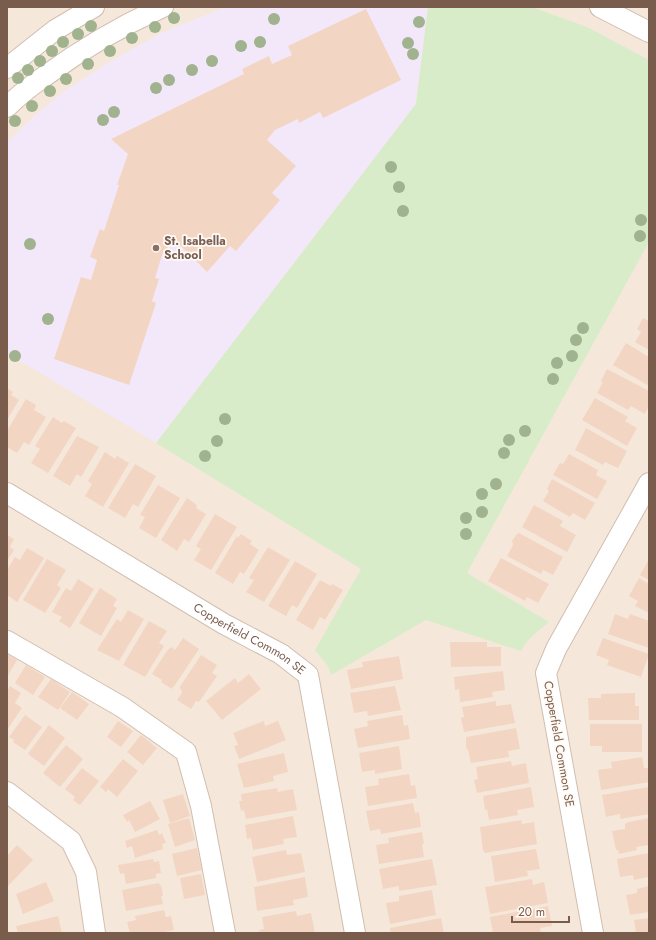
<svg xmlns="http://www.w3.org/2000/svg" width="656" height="940" viewBox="0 0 656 940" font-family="Jost,sans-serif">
	<rect width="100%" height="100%" fill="#fdf6ec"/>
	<rect fill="#f5e8da" x="7" y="7" width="642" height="926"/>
	<polygon fill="#f3e8fa" points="226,7 428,7 416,104 156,443 7,353 7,142 33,117 63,92 111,61 161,33"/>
	<path fill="#d8ecc9" d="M428 7H532L587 27 649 60V242L467 573 549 622C538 631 527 639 521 651L426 620 331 675 328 666 315 650 361 569 156 443 416 104Z"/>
	<g fill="#f3d5c3">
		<polygon points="366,9 401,80 323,118 320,112 299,123 298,119 275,130 267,140 296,166 272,193 280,200 236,251 230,246 207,272 175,240 163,252 155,278 159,279 152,301 156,303 129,385 54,359 81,277 91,280 97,260 90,257 100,229 104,231 119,185 117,185 128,154 111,139 244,74 242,69 269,56 272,64 292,55 288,46"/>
		<polygon points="643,318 649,321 649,350 635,342 641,332 637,329"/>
		<polygon points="626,343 649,357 649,386 613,365"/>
		<polygon points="607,369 649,391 649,406 645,414 631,406 628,410 597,393 603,382 601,381"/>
		<polygon points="7,388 13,392 11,395 19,400 7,420"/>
		<polygon points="595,398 628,417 625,421 637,428 627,446 582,420"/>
		<polygon points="26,399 36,405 34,410 46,417 29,445 24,442 17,453 7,447 7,431"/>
		<polygon points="53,417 62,423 64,421 76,428 48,473 31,463 40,449 35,446"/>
		<polygon points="586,428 627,451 618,468 605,462 603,465 575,450"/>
		<polygon points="77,436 99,447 81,477 77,474 70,486 53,476"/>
		<polygon points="105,452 115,459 117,456 129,463 103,507 85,496 92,484 88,481"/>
		<polygon points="569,454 598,470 596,475 607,481 597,499 553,475 560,463 563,464"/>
		<polygon points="135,464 156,476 138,507 133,504 125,518 108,508"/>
		<polygon points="552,479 595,503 585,520 573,513 570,517 543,501 549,491 547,489"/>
		<polygon points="158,485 180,498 156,538 139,528 145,517 140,515"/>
		<polygon points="187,498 197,505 196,508 206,514 189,542 184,539 177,551 161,540"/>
		<polygon points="534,505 563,521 560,526 576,535 567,552 522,527"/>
		<polygon points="215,514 237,527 211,570 194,560 201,549 196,546"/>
		<polygon points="519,533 563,557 553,575 543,570 541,574 507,556 513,545 512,541 516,535"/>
		<polygon points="241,534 252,541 250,544 259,550 244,574 240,572 233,584 215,573 237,536 238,538"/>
		<polygon points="7,535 14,539 10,547 14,550 7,561"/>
		<polygon points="268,547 290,560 264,602 246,592 254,580 249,578"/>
		<polygon points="27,548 44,558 17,602 7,595 7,570 15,557 20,560"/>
		<polygon points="501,558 549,584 538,603 527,597 525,601 488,581"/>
		<polygon points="47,559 66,570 57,585 61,588 45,613 23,600"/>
		<polygon points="649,559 649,580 640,575"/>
		<polygon points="295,561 317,574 297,608 292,605 286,616 268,606"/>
		<polygon points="639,578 649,584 649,613 635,606 638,601 629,596"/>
		<polygon points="78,579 94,589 70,628 59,621 62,617 52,612 66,588 71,591"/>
		<polygon points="320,580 331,586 332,584 343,590 325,620 320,617 313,630 296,620"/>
		<polygon points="100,588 117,599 113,606 117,608 101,636 79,623"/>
		<polygon points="128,610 144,619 119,661 97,650 117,619 121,622"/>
		<polygon points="615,614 628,619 630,614 649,621 649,648 608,634"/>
		<polygon points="149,621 167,631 159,643 164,646 145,677 123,665"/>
		<polygon points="183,638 199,649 173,688 172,687 172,689 161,682 162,680 152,674 167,651 171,647 175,650"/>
		<polygon points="603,638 649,654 641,677 607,665 609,660 596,655"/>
		<polygon points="450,642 487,642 487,647 501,647 501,666 451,667"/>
		<polygon points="7,654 17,660 7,677"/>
		<polygon points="201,655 217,665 212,673 217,676 199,702 196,701 191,709 177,700 182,693 181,689 179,688"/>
		<polygon points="399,656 403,679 351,689 347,670 363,667 362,662"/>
		<polygon points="26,665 45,677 33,695 15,683"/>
		<polygon points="503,671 505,690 492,692 493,697 460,702 459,689 455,690 454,677"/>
		<polygon points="249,674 261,689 222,720 206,701 235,678 238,683"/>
		<polygon points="51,679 70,692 58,710 38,697"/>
		<polygon points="10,686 21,693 15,703 22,708 7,730 7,691"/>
		<polygon points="395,686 401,710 368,716 367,711 354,713 350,693"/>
		<polygon points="72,692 89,704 77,720 60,708"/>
		<polygon points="635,693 635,706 639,706 639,720 589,720 588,698 601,698 601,694"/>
		<polygon points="496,701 496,706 511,704 515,723 464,732 461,718 464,717 462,707"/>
		<polygon points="25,715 42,727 25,750 13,742 14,740 9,737"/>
		<polygon points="402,715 404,726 408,725 410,739 358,748 354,729 368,726 367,721"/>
		<polygon points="118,721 133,731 121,747 107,737"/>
		<polygon points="264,721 265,726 278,721 286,740 239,759 234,746 238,745 233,733"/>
		<polygon points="590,724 642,724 642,752 602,752 602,746 590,746"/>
		<polygon points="49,725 65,738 44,766 28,754"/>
		<polygon points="516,728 520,749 508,751 509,757 471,763 468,750 466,748 466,737"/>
		<polygon points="141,735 157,748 143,765 127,752"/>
		<polygon points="66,745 83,759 60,787 43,773"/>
		<polygon points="399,746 402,769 375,774 375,770 362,772 359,753"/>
		<polygon points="284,753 288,772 273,776 274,781 244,788 237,764"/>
		<polygon points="642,757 644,768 648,768 649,782 601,790 598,770 612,768 611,762"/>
		<polygon points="123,759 138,771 117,797 108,789 106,792 100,787"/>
		<polygon points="511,761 512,766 526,763 529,783 477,793 474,780 478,779 476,767"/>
		<polygon points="82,768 99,781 80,805 73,800 75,797 65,789"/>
		<polygon points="409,774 411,786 415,785 417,798 368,806 365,787 379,785 378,779"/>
		<polygon points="531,787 534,807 517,810 518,815 489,820 487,809 485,810 483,796"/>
		<polygon points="649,787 649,814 620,819 620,814 606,817 602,795"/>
		<polygon points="277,788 278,792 293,789 297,810 246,819 244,810 241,811 239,801 242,801 241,794"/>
		<polygon points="183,794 190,816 170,823 163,800"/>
		<polygon points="150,801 160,819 135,832 129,820 127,822 123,815"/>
		<polygon points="413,803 415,813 419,812 421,827 381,834 380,829 370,831 366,811"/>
		<polygon points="293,816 297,837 283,839 284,844 253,850 251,838 247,839 245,825"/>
		<polygon points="189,818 195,840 175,847 168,824"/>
		<polygon points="649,818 649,845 636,847 637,850 619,854 618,850 616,850 612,831 625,829 625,824 629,822"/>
		<polygon points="521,820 522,824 534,822 537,844 485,853 483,850 480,827"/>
		<polygon points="157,830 159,835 162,833 166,843 162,844 163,849 135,858 132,846 127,848 125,841"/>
		<polygon points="422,832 424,844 422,844 424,857 379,864 376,845 389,843 388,838"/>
		<polygon points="17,845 33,860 8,886 7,885 7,856"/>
		<polygon points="197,848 202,870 177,876 172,854"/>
		<polygon points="536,849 540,869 527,871 528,876 495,882 491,856"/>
		<polygon points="286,850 287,855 301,853 305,872 257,882 252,857"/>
		<polygon points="649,853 649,877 634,880 633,875 620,877 617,859"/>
		<polygon points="153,859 154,862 159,861 161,873 156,874 156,878 126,884 124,873 120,874 118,865"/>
		<polygon points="432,859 437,885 399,891 399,886 383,889 379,869"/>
		<polygon points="201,874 205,895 184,899 180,878"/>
		<polygon points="305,877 308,897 293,900 294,905 257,911 254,887"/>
		<polygon points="532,879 533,885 544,882 548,903 490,914 485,887"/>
		<polygon points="46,882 54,901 23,914 16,894"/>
		<polygon points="159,883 160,886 161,885 163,896 161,896 163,904 126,911 122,890"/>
		<polygon points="649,886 649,912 630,915 626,895 637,893 637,889"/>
		<polygon points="432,890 436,915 390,924 386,903 399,901 399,896"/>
		<polygon points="548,906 552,926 540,928 541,933 493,933 490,917"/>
		<polygon points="164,910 166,917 171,916 174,930 159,933 130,933 127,922 136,920 135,916"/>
		<polygon points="296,911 297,916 311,913 315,933 260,933 259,930 264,929 262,917"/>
		<polygon points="58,916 62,933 18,933 16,926"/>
		<polygon points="441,918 444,933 391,933 390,928"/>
		<polygon points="649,918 649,933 636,933 634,920"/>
	</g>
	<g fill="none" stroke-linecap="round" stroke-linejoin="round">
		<defs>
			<g id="minor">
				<polyline points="600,7 649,32"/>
				<polyline points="7,68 55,30 94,7"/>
				<path d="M7 107C19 95 32 85 45 76 82 49 121 26 163 7"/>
				<path id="s1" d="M7 493 224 624 281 654 308 675 355 933"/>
				<polyline points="7,641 122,707 186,752 201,806 225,933"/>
				<polyline points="7,792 71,841 86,872 95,933"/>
				<polyline points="593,933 546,673 556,649 649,483"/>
			</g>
		</defs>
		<use href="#minor" stroke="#d1beb0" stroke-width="22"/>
		<use href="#minor" stroke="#fff" stroke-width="20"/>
	</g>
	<g fill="#a0b28e">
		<circle cx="174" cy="18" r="6"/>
		<circle cx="274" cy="19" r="6"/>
		<circle cx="419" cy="22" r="6"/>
		<circle cx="91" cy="26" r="6"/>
		<circle cx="155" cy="27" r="6"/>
		<circle cx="78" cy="34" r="6"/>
		<circle cx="132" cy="38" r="6"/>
		<circle cx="63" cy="42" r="6"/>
		<circle cx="260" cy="42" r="6"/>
		<circle cx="408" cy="43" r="6"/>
		<circle cx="241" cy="46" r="6"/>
		<circle cx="52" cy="51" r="6"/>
		<circle cx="110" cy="51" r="6"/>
		<circle cx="413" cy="54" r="6"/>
		<circle cx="40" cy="61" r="6"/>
		<circle cx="212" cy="61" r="6"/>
		<circle cx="88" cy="64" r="6"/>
		<circle cx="28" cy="70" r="6"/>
		<circle cx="192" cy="70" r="6"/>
		<circle cx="18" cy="78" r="6"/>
		<circle cx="66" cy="79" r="6"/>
		<circle cx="169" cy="80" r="6"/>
		<circle cx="156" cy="88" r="6"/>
		<circle cx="50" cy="91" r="6"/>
		<circle cx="32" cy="106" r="6"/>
		<circle cx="114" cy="112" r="6"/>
		<circle cx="103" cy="120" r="6"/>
		<circle cx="15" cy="121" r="6"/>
		<circle cx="391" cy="167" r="6"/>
		<circle cx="399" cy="187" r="6"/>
		<circle cx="403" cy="211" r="6"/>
		<circle cx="641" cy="220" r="6"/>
		<circle cx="640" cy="236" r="6"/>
		<circle cx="30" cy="244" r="6"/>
		<circle cx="48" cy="319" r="6"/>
		<circle cx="583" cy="328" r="6"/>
		<circle cx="576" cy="340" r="6"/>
		<circle cx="15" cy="356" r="6"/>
		<circle cx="572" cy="356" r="6"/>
		<circle cx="557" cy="363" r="6"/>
		<circle cx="553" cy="379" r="6"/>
		<circle cx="225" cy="419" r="6"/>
		<circle cx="525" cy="431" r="6"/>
		<circle cx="509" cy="440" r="6"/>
		<circle cx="217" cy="441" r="6"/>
		<circle cx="504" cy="453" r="6"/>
		<circle cx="205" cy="456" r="6"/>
		<circle cx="496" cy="484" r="6"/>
		<circle cx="482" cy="494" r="6"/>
		<circle cx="482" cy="512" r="6"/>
		<circle cx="466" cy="518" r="6"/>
		<circle cx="466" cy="534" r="6"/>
	</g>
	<circle fill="#8d6e63" stroke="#fffaf3" stroke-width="1.5" cx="156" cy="248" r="4"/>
	<g text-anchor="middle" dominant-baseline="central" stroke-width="3.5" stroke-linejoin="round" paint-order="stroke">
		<g font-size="12" font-weight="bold" fill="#785e54" stroke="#fffaf3" text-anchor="start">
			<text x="164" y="241">St. Isabella<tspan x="164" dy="14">School</tspan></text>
		</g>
		<g font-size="12" fill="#7a5c4d" stroke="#fffaf3">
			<text stroke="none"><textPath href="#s1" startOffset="283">Copperfield Common SE</textPath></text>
			<text transform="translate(559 744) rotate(80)">Copperfield Common SE</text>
		</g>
	</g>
	<rect width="656" height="940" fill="none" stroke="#7a5c4d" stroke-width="16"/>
	<path d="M512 916v6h57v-6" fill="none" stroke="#7a5c4d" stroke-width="2"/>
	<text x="518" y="916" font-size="12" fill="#7a5c4d" stroke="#fffaf3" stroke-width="3" paint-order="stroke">20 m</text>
</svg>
